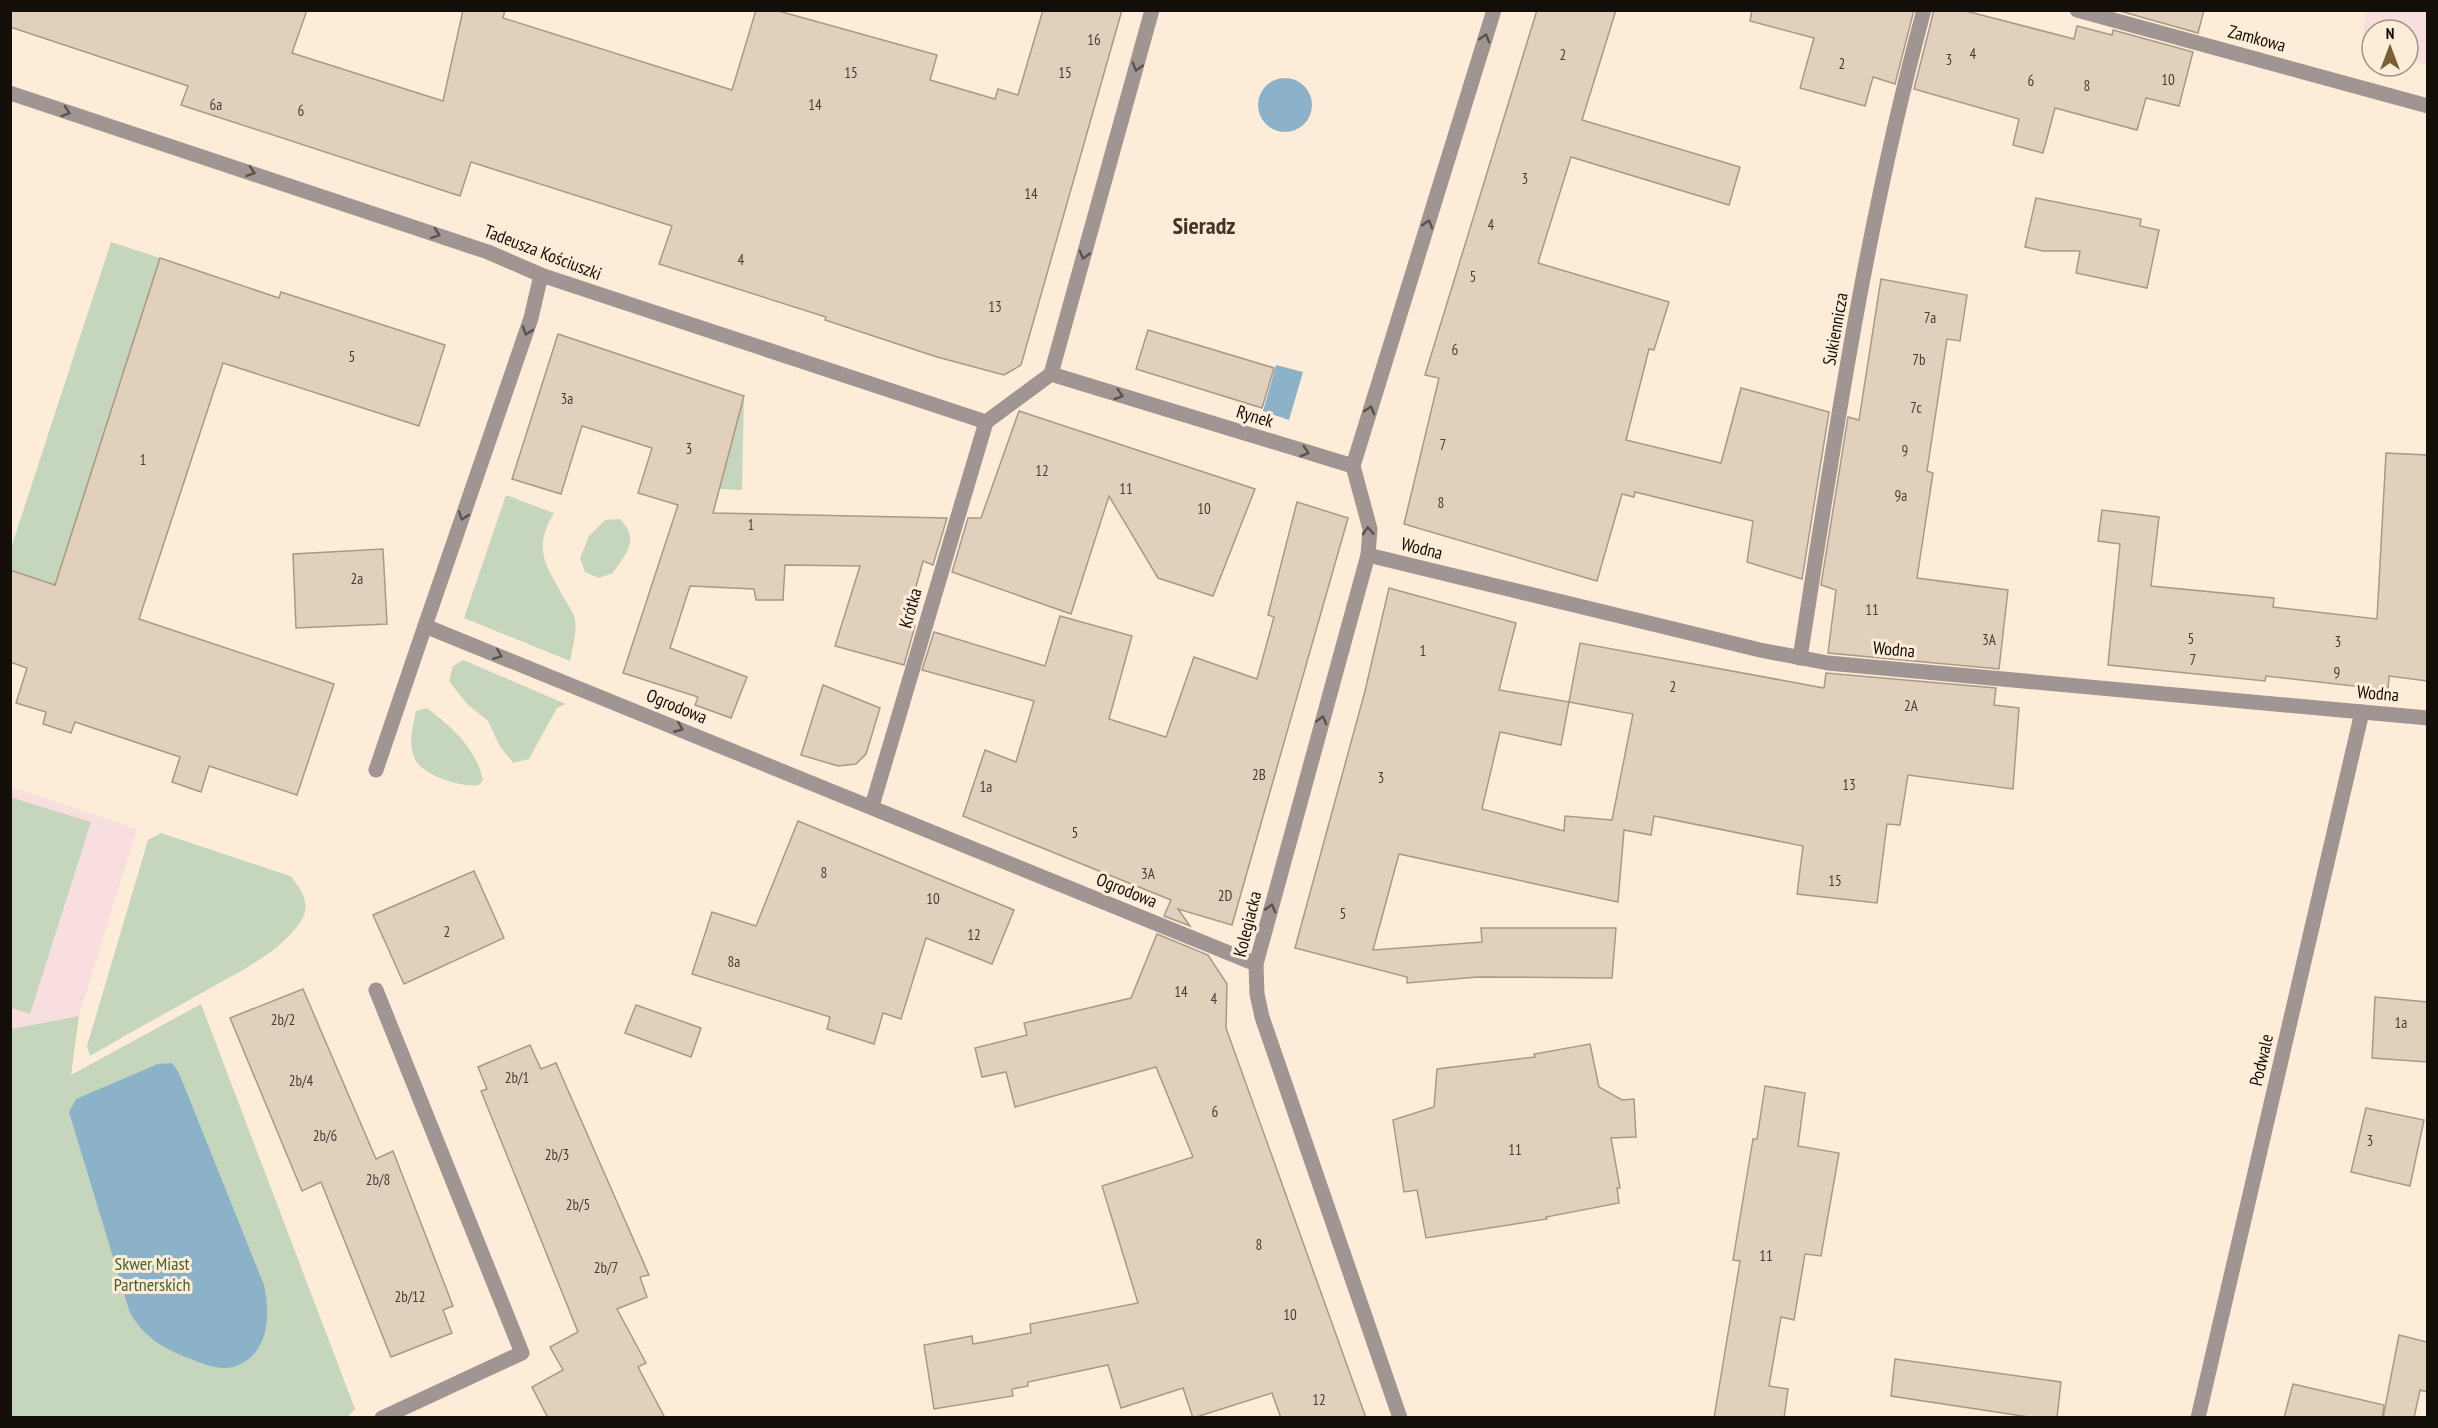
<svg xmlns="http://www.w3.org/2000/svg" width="2438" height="1428" viewBox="0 0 2438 1428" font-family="'PT Sans Narrow',sans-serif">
	<rect width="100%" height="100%" fill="#fdedd8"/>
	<g fill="#f9dee0">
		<polygon points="2365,11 2427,11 2427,65 2408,60 2408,30 2372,30 2372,50 2362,48"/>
		<polygon points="11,787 137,829 79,1016 11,1029"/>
	</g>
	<g fill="#c6d6bc">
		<polygon points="111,242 160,258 55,585 11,570 11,548"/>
		<polygon points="744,396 742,490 719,489"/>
		<path d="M506 495 554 513C532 550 546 564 564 598 568 605 573 612 575 619 577 633 573 647 570 661L464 618Z"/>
		<path d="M620 519C640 540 627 552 613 573L599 578 585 572 580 558 589 536 605 520Z"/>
		<polygon points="463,660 566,704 557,708 529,759 513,763 499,745 488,721 467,704 449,681 453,666"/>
		<path d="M427 708C452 728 475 746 483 780L479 785C462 788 420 775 414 757 408 741 413 727 416 711Z"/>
		<polygon points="10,797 91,822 30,1014 11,1008"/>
		<path d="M161 833 290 876C301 888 312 905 301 921 279 955 232 975 198 995 162 1015 126 1035 90 1056L87 1046 148 840Z"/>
		<polygon points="201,1004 355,1409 347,1418 11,1418 11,1029 79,1016 71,1075"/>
	</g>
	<g fill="#8bb2c8">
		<circle cx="1285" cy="105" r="27"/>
		<polygon points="1276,365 1303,372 1289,420 1263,411"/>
		<path d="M172 1063 179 1073 264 1285C271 1316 269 1356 233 1367 218 1371 201 1363 188 1358 163 1349 140 1334 129 1310L69 1112 76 1099 158 1064Z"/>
	</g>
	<g fill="#e0d0bc" stroke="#a89986" stroke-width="1.5" fill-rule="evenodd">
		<polygon points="10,10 307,10 292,53 443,101 463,10 505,10 503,18 732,90 756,10 775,10 937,55 930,80 995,99 998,89 1018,95 1043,10 1122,10 1021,365 1004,375 937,357 825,320 826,317 659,264 672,226 471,162 460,196 181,105 188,86 10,27"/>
		<polygon points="1537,10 1616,10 1582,120 1740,167 1729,205 1571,157 1538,263 1669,302 1654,350 1649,349 1626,440 1721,463 1741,388 1829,412 1802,579 1747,562 1753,521 1635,492 1634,497 1622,494 1597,581 1404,524 1439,378 1425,375"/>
		<polygon points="1752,10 1914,10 1895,84 1873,77 1865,106 1800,88 1814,38 1750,21"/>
		<polygon points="1934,10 1962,10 2074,39 2077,26 2112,35 2113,30 2193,52 2179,106 2146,98 2137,130 2055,108 2043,153 2013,145 2019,119 1914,89"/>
		<polygon points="2116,10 2204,10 2198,33"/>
		<polygon points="2036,198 2141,219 2140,226 2159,230 2147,288 2076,273 2080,251 2043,251 2025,247"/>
		<polygon points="160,258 279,298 281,292 445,345 419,426 223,363 139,619 334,684 297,795 209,766 201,792 172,782 180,757 75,722 71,733 43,724 46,712 16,703 27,668 10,662 10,570 55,585"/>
		<polygon points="1881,279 1967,295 1960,341 1947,339 1927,471 1933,473 1917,578 2008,590 1999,669 1828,653 1836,590 1821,585 1848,417 1859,420"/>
		<polygon points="1148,330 1274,368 1262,408 1136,369"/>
		<polygon points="558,334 744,396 713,513 947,518 933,565 923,561 906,623 915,626 904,665 835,646 860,566 785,565 783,600 756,600 754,589 690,586 670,648 747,677 731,718 695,705 698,697 623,673 678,505 638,493 652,448 582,426 561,494 512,479"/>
		<polygon points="1019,411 1255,489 1213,596 1158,578 1109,496 1071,614 952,572 968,518 981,518"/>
		<polygon points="2386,453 2427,455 2427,681 2389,676 2388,690 2266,676 2265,681 2108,665 2120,544 2098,541 2102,510 2159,517 2151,586 2274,598 2273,607 2377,619"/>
		<polygon points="1297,502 1348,518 1232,925 1178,909 1190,926 1164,916 1171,900 963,816 985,750 1016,762 1034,701 922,670 934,632 1045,666 1060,616 1132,636 1109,719 1166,737 1194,657 1257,679 1274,617 1268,615"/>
		<polygon points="383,549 387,624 296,628 293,554"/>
		<path d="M1389 588 1516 623 1499 690 1569 702 1580 643 1824 688 1826 673 1996 688 1994 705 2019 708 2013 789 1908 775 1900 825 1887 824 1877 903 1797 894 1803 846 1654 816 1651 835 1624 830 1618 902 1399 854 1373 950 1482 942 1481 928H1616L1612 978 1478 977 1407 983V977L1295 948 1365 691ZM1569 702 1633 714 1612 820 1565 816 1564 831 1482 809 1500 732 1561 745Z"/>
		<polygon points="823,685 880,708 866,754 856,764 838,766 801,755"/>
		<polygon points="798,821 1014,910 992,964 926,938 901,1019 883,1013 874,1044 827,1029 830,1017 692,974 712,912 756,926"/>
		<polygon points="474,871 504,938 404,984 373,915"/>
		<polygon points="1157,934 1208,955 1227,984 1226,1028 1366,1418 1281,1418 1272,1393 1193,1418 1183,1388 1121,1408 1108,1365 1028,1382 1028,1386 1012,1389 1013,1396 934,1409 924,1345 972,1336 973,1344 1031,1333 1030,1324 1138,1303 1102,1186 1193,1157 1156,1067 1015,1107 1006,1072 982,1077 975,1048 1027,1035 1024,1023 1131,998"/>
		<polygon points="303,989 376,1159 393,1151 453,1306 443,1310 452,1333 391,1357 321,1182 302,1191 230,1018"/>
		<polygon points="2375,997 2427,1002 2427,1062 2372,1058"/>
		<polygon points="636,1005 701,1028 691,1057 625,1033"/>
		<polygon points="1590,1044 1599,1087 1622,1100 1634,1099 1636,1137 1611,1138 1620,1188 1617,1188 1619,1203 1546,1217 1547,1219 1426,1238 1417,1190 1404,1192 1393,1120 1434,1107 1437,1069 1535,1057 1534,1054"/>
		<polygon points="530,1045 541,1069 556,1063 649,1275 640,1277 647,1297 617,1309 646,1363 638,1367 665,1418 548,1418 532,1387 563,1370 550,1347 578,1332 481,1091 487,1089 478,1067"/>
		<polygon points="1765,1086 1805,1093 1798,1146 1839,1153 1821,1256 1805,1254 1794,1320 1781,1317 1769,1386 1788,1389 1784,1418 1714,1418 1740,1261 1733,1260 1753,1139 1757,1139"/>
		<polygon points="2366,1108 2424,1120 2410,1186 2351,1172"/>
		<polygon points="2399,1335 2427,1342 2427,1392 2420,1390 2414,1418 2383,1418"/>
		<polygon points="1895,1359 2061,1382 2057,1418 2036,1418 1891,1396"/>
		<polygon points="2293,1384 2384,1405 2382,1418 2284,1418"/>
	</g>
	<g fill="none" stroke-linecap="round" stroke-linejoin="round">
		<g stroke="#a09592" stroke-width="15">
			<polyline points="1152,10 1051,374 1353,466"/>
			<polyline points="2077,10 2428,106"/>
			<polyline points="10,93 488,252 541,275 986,422 1051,374"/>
			<polyline points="541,275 531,318 425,626 1256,964"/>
			<polyline points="1353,466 1370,529 1368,555 1256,964 1257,994 1262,1017 1400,1418"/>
			<polyline points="1353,466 1494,10"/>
			<polyline points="1368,555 1760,650 1828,663 2428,718"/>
			<path d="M1800 658C1834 441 1866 223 1924 10"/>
			<polyline points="376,770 425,626"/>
			<polyline points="872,806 986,422"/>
			<polyline points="376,990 522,1353 382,1418"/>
			<polyline points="2198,1418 2362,712"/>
		</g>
	</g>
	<defs><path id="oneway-chevron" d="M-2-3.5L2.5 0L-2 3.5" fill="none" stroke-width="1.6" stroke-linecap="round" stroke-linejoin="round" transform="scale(1.5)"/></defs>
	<g stroke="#5a524c">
		<use href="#oneway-chevron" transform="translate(1485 38) rotate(-73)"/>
		<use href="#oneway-chevron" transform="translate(1137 67) rotate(106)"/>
		<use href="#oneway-chevron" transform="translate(66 112) rotate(18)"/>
		<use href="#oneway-chevron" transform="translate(251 172) rotate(19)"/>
		<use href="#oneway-chevron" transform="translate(1428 224) rotate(-73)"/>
		<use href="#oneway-chevron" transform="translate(436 234) rotate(19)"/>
		<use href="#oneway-chevron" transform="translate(1084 255) rotate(106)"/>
		<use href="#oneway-chevron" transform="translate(527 331) rotate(109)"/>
		<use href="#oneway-chevron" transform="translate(1119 395) rotate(17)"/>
		<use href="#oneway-chevron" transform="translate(1370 410) rotate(-73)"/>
		<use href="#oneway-chevron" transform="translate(1305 452) rotate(17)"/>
		<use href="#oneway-chevron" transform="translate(463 516) rotate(109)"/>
		<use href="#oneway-chevron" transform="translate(1368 531) rotate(-93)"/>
		<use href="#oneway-chevron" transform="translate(498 655) rotate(22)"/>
		<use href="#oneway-chevron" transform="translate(1322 720) rotate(-75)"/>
		<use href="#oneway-chevron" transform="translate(679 728) rotate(22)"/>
		<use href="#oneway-chevron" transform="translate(1271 908) rotate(-75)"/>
	</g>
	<g text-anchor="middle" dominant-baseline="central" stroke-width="6" stroke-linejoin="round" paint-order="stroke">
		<g font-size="15" fill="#463e34">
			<text x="1094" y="39">16</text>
			<text x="1973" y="53">4</text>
			<text x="1563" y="54">2</text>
			<text x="1949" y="59">3</text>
			<text x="1842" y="63">2</text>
			<text x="851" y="72">15</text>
			<text x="1065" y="72">15</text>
			<text x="2168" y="79">10</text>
			<text x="2031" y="80">6</text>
			<text x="2087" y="85">8</text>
			<text x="216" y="104">6a</text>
			<text x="815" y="104">14</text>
			<text x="301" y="110">6</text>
			<text x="1525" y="178">3</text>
			<text x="1031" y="193">14</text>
			<text x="1491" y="224">4</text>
			<text x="741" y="259">4</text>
			<text x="1473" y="276">5</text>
			<text x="995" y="306">13</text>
			<text x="1930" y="317">7a</text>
			<text x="1455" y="349">6</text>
			<text x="352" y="356">5</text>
			<text x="1919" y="359">7b</text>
			<text x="567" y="398">3a</text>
			<text x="1916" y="407">7c</text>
			<text x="1443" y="444">7</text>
			<text x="689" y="448">3</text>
			<text x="1905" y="450">9</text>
			<text x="143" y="459">1</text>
			<text x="1042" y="470">12</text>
			<text x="1126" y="488">11</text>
			<text x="1901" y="495">9a</text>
			<text x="1441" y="502">8</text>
			<text x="1204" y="508">10</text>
			<text x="751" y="524">1</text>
			<text x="357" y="578">2a</text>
			<text x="1872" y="609">11</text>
			<text x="2191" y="638">5</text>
			<text x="1989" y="639">3A</text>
			<text x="2338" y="641">3</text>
			<text x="1423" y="650">1</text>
			<text x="2193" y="659">7</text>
			<text x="2337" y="672">9</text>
			<text x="1673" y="686">2</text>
			<text x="1911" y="705">2A</text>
			<text x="1259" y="774">2B</text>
			<text x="1381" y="777">3</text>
			<text x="1849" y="784">13</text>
			<text x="986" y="786">1a</text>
			<text x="1075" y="832">5</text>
			<text x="824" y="872">8</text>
			<text x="1148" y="873">3A</text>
			<text x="1835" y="880">15</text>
			<text x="1225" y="895">2D</text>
			<text x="933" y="898">10</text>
			<text x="1343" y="913">5</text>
			<text x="447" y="931">2</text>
			<text x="974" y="934">12</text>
			<text x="734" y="961">8a</text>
			<text x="1181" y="991">14</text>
			<text x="1214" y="998">4</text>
			<text x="283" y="1019">2b/2</text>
			<text x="2401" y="1022">1a</text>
			<text x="517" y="1077">2b/1</text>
			<text x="301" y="1080">2b/4</text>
			<text x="1215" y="1111">6</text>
			<text x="325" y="1135">2b/6</text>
			<text x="2370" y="1140">3</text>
			<text x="1515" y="1149">11</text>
			<text x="557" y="1154">2b/3</text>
			<text x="378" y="1179">2b/8</text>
			<text x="578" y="1204">2b/5</text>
			<text x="1259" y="1244">8</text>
			<text x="1766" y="1255">11</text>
			<text x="606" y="1267">2b/7</text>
			<text x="410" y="1296">2b/12</text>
			<text x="1290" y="1314">10</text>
			<text x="1319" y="1399">12</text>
		</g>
		<g font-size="18" fill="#130e07" stroke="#fdedd8">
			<text transform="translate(2257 38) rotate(15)">Zamkowa</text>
			<text transform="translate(543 252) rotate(21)">Tadeusza Kościuszki</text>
			<text transform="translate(1835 329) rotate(-80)">Sukiennicza</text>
			<text transform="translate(1255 416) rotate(17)">Rynek</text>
			<text transform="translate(1422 548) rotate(14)">Wodna</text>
			<text transform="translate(910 608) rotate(-74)">Krótka</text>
			<text transform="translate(1894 649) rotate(5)">Wodna</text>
			<text transform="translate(2378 693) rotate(5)">Wodna</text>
			<text transform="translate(677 706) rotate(22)">Ogrodowa</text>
			<text transform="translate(1127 890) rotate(22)">Ogrodowa</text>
			<text transform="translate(1247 924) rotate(-76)">Kolegiacka</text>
			<text transform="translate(2261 1060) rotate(-77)">Podwale</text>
		</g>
		<g font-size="18" fill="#446230" stroke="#fdedd8">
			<text x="152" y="1263">Skwer Miast<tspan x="152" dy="21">Partnerskich</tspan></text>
		</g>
		<g font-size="24" font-weight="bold" fill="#413423" stroke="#fdedd8">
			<text x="1204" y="225">Sieradz</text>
		</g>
	</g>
	<rect width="2438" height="1428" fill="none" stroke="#130e07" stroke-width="24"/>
	<g transform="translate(2390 48)"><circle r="28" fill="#fdedd8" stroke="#9f9484" stroke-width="1.5"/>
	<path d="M0-4.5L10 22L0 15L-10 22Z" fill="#796031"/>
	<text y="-9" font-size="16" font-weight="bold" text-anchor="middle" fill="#130e07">N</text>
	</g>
</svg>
